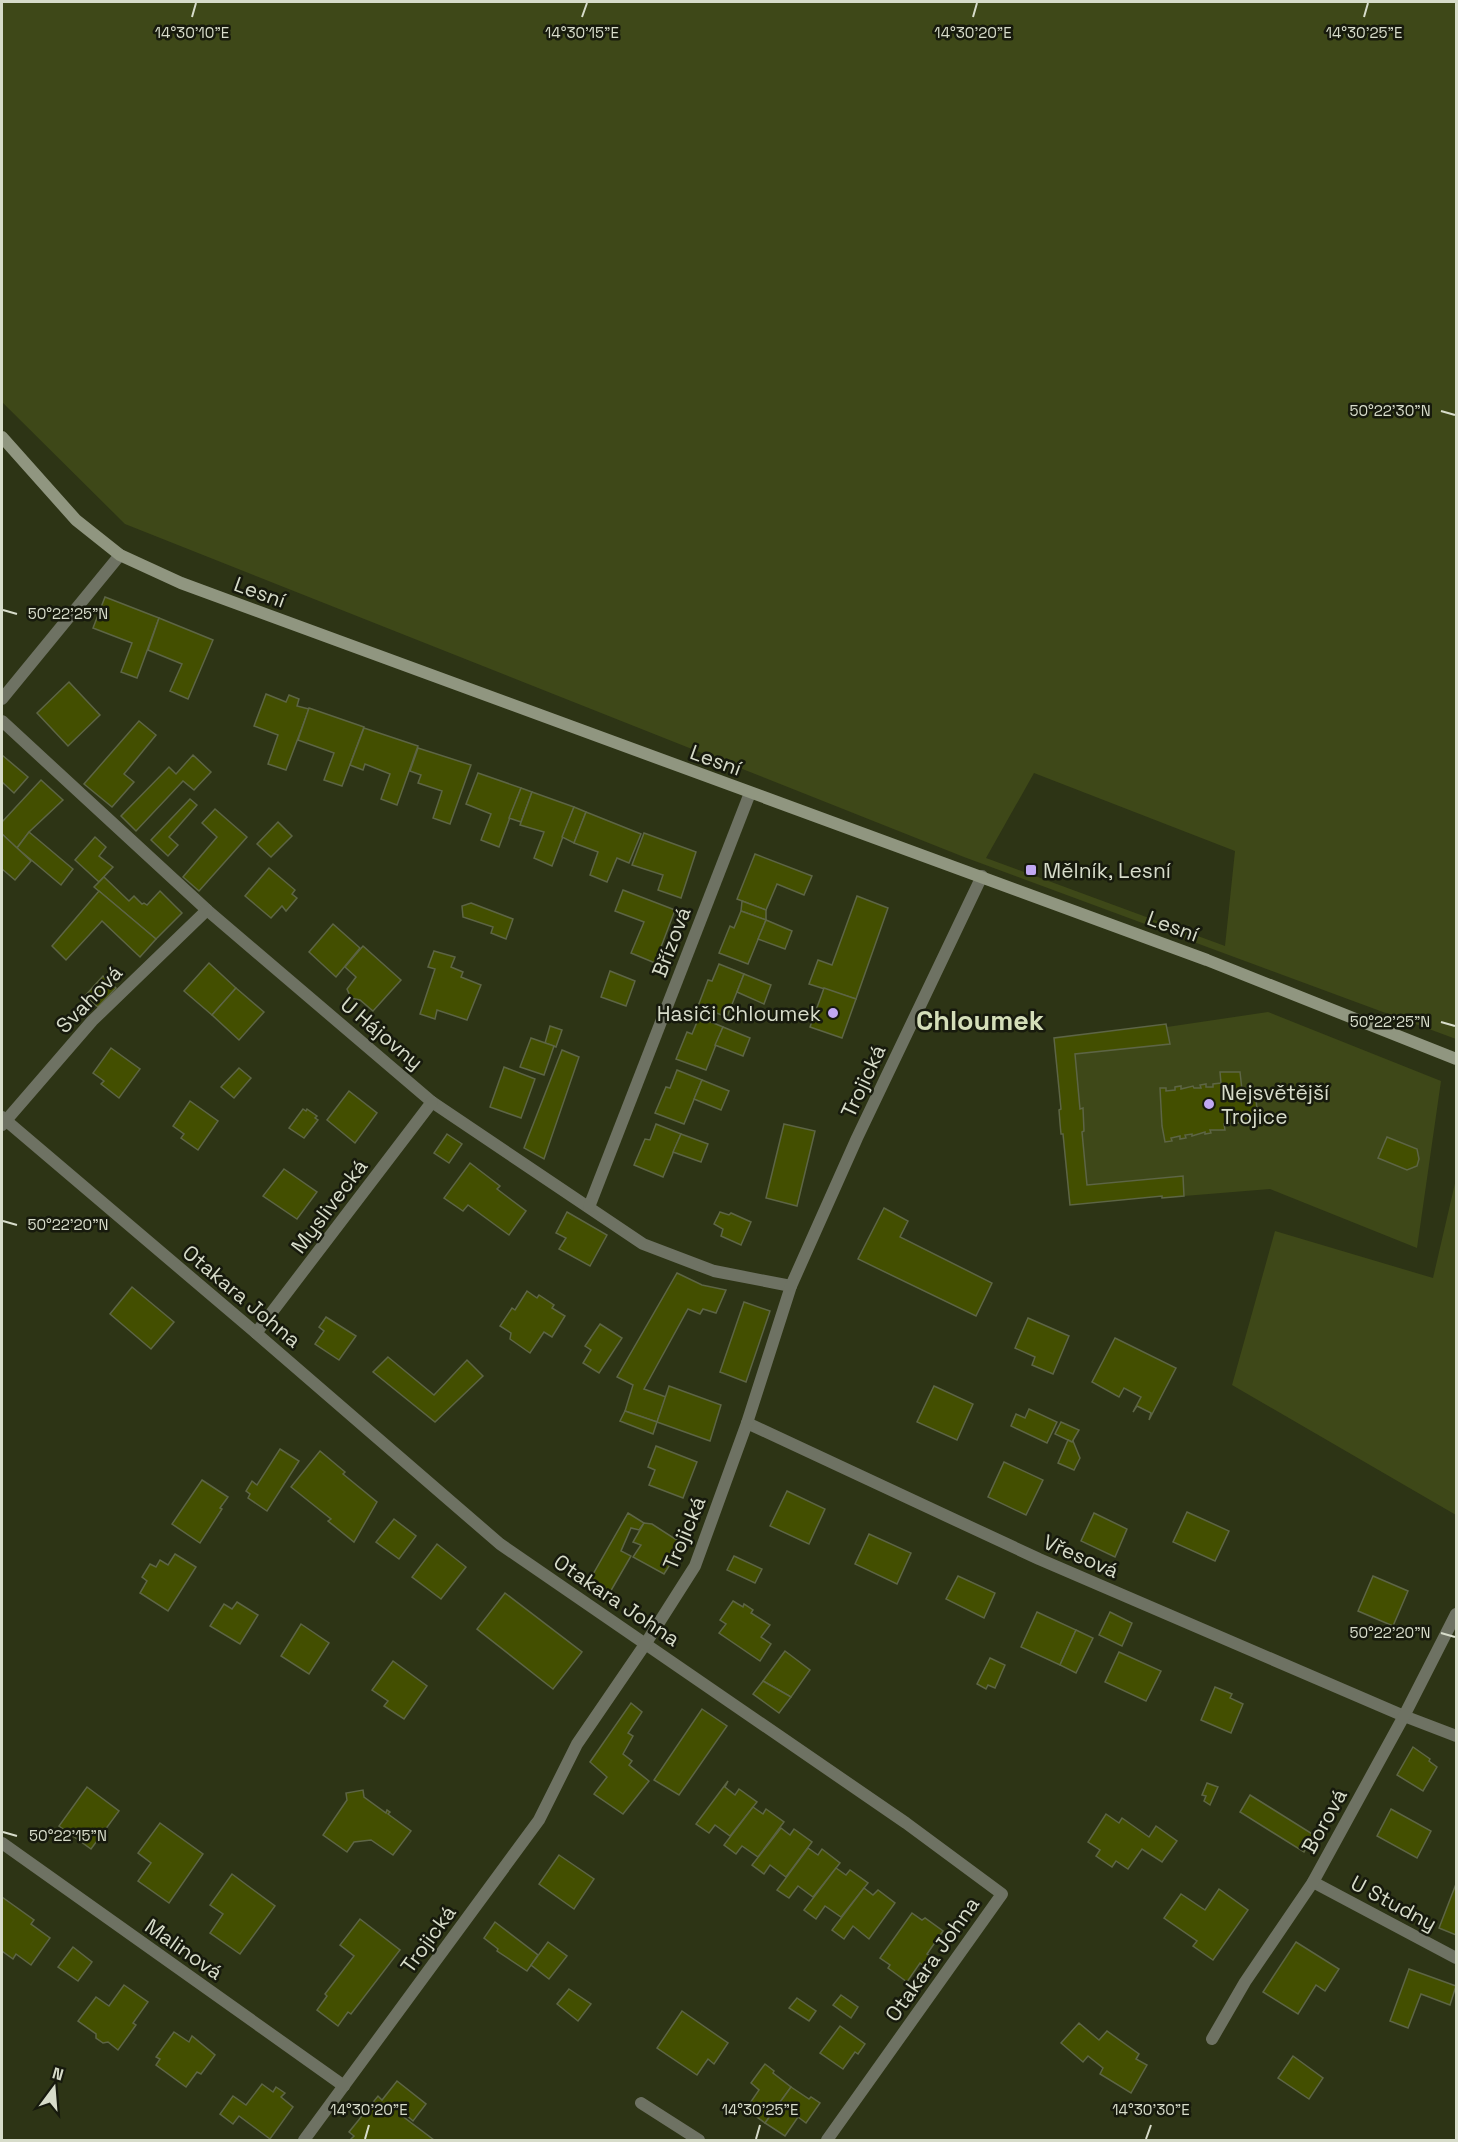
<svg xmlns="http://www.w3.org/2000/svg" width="1458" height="2142" viewBox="0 0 1458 2142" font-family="'Space Grotesk',sans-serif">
	<rect width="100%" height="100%" fill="#2d3415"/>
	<g fill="#3e4818" fill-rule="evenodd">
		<path d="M2 2H1456V1039L964 857 125 524 2 402ZM1034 773 1235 851 1225 946 986 858Z"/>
		<path d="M1268 1012 1441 1081 1417 1248 1270 1189 1184 1196 1183 1176 1087 1185 1082 1132 1084 1131 1083 1109H1080L1075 1054 1170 1044 1167 1027ZM1240 1072 1242 1090H1248L1256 1098 1257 1111 1247 1122 1224 1124 1225 1130H1210V1133L1205 1134V1132L1193 1136 1192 1134 1185 1135 1186 1138 1181 1139 1180 1136 1171 1138 1172 1141 1166 1142 1162 1126 1160 1089 1166 1088V1091L1175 1090V1087H1180L1181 1089 1193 1086 1194 1088H1201V1085L1213 1087V1084L1221 1083 1220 1073ZM1387 1137 1417 1149 1419 1159 1417 1166 1407 1170 1378 1158Z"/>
		<polygon points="1456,1179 1456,1515 1232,1385 1275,1231 1433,1278"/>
	</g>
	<g fill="#434f00" stroke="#5d6545" stroke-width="1.5">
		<polygon points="105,597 159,618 137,678 121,672 132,643 93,628"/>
		<polygon points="159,618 213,640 188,699 170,691 182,664 148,650"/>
		<polygon points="69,682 100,715 68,746 37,713"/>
		<polygon points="266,694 286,702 289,695 299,699 297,706 309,709 286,770 268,764 278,735 254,726"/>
		<polygon points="309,708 364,727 342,786 324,780 334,753 298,740"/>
		<polygon points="139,721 156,735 124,774 134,782 112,807 84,784"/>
		<polygon points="364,728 418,746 397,805 381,799 390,774 365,764 363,770 350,765"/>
		<polygon points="418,748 471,765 450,824 433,818 442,791 418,783 421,775 410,771"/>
		<polygon points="2,755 28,777 14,793 2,782"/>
		<polygon points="193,755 211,772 194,790 183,781 136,831 121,816 169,767 176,774"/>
		<polygon points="478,773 521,788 499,847 481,840 491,814 466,804"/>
		<polygon points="41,780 63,800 29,832 17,848 2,834 2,822"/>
		<polygon points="521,788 532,792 521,822 509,818"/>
		<polygon points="532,792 574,807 552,866 534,858 544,832 520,825"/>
		<polygon points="190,799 197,805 169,837 178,845 168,856 151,840"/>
		<polygon points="574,807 586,812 574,843 562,837"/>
		<polygon points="215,809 247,837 199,891 183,877 217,837 202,823"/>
		<polygon points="586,812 641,834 629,863 617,858 607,882 590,875 598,852 574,843"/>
		<polygon points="278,822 292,836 271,857 257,844"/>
		<polygon points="29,832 73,869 61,885 17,848"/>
		<polygon points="644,833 696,852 681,898 658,890 663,875 632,865"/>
		<polygon points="2,834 31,861 15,880 2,869"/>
		<polygon points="95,837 106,847 99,856 113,867 99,882 75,860"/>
		<polygon points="755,854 812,876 804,895 777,884 766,910 737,899"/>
		<polygon points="269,868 295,890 292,894 297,898 286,911 282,906 271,918 245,896"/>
		<polygon points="104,877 129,901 134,896 142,904 144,903 147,905 160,891 182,913 156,939 94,887"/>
		<polygon points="623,890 675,910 655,963 631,953 644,922 615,911"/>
		<polygon points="99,891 156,939 140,957 102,921 66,960 52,946"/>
		<polygon points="857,896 888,908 856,999 809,984 818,960 832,965"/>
		<polygon points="742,901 766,910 766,920 741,911"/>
		<polygon points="471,903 513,919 506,939 491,933 493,927 463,917 462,906"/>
		<polygon points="741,911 766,920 748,964 719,953 730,926 734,928"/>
		<polygon points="766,920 792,931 785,949 758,939"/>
		<polygon points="333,924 360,948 336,977 309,952"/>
		<polygon points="363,946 401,980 373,1011 360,1000 351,998 347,989 356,977 345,967"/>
		<polygon points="434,951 455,957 451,967 463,972 461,977 481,985 467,1020 437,1010 435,1019 420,1014 435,969 428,967"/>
		<polygon points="209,963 236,988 212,1015 184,991"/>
		<polygon points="719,964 744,974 727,1017 698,1006 708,980 712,981"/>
		<polygon points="610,971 635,981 626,1006 601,997"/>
		<polygon points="744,974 771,985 764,1004 737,992"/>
		<polygon points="103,976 116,988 98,1007 85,996"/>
		<polygon points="236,988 264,1012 239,1040 212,1015"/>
		<polygon points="824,988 856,999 842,1038 810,1027"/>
		<polygon points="699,1017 723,1027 706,1070 676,1059 687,1032 692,1034"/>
		<polygon points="1166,1024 1170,1044 1075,1054 1080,1109 1083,1108 1084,1131 1082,1132 1087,1185 1183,1176 1184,1196 1162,1198 1162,1196 1070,1205 1063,1134 1061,1134 1060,1123 1059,1110 1061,1109 1054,1038"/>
		<polygon points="550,1026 562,1030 556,1047 545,1043"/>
		<polygon points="723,1027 750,1038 743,1056 715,1045"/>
		<polygon points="531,1038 554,1046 544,1075 520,1067"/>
		<polygon points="111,1048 140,1069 119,1098 101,1084 104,1081 93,1073"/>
		<polygon points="562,1050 579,1057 544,1159 524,1148"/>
		<polygon points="504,1067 535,1079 521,1118 490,1107"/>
		<polygon points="239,1068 251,1078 234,1098 221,1087"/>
		<polygon points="677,1070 702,1080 684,1124 655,1113 666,1087 670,1088"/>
		<polygon points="1220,1072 1240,1072 1242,1090 1248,1089 1256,1098 1257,1111 1248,1122 1224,1124 1225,1130 1210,1130 1211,1133 1205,1134 1205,1132 1192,1136 1192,1134 1185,1135 1186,1138 1180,1139 1180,1136 1171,1138 1172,1141 1165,1142 1162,1126 1160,1088 1166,1088 1166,1091 1175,1090 1175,1087 1181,1086 1181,1089 1193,1086 1194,1088 1201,1088 1200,1085 1206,1084 1206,1087 1213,1087 1213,1084 1221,1083"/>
		<polygon points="702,1080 729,1091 721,1110 694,1099"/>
		<polygon points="349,1091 377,1113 355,1143 327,1120"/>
		<polygon points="190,1101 218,1121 198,1150 181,1138 184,1134 173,1126"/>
		<polygon points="303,1109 306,1111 307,1109 317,1116 315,1118 318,1120 304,1138 289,1128"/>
		<polygon points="656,1124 681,1134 663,1177 634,1165 645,1139 650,1140"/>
		<polygon points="784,1124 815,1131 797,1206 766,1198"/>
		<polygon points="447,1134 462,1144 449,1163 434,1153"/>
		<polygon points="681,1134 708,1144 701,1162 673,1152"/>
		<polygon points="1387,1137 1417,1149 1419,1159 1417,1166 1407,1170 1378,1158"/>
		<polygon points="470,1163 500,1186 497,1189 526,1211 509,1235 468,1205 463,1211 444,1198"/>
		<polygon points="284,1169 317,1192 297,1219 263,1196"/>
		<polygon points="884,1208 908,1221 900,1237 992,1283 976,1316 858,1259"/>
		<polygon points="567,1212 607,1235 590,1266 559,1249 566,1238 556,1233"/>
		<polygon points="720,1212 729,1215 731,1213 751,1222 741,1245 721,1236 723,1229 714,1224"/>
		<polygon points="677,1273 702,1285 726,1290 716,1313 703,1309 700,1314 688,1309 644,1389 666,1397 657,1422 625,1411 633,1385 617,1377"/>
		<polygon points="132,1287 174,1322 151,1349 110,1314"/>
		<polygon points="527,1291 537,1298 539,1295 554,1305 552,1308 565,1316 552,1337 544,1332 530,1353 510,1339 511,1333 500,1326 512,1308 515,1310"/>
		<polygon points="744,1302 770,1311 746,1382 720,1372"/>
		<polygon points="326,1317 356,1336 339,1360 315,1344 324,1331 319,1327"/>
		<polygon points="1028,1318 1069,1336 1053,1374 1032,1365 1035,1357 1015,1348"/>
		<polygon points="600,1324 622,1338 599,1373 583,1363 591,1350 585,1346"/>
		<polygon points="1115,1338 1176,1368 1149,1420 1151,1413 1137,1406 1133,1412 1141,1397 1124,1388 1119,1397 1092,1382"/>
		<polygon points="388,1357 434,1395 467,1360 483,1376 435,1422 373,1372"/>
		<polygon points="669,1386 721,1405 710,1441 657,1422"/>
		<polygon points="934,1386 973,1404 957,1440 917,1422"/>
		<polygon points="1029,1409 1057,1422 1047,1443 1011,1426 1016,1414 1025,1418"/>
		<polygon points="625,1411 657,1422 653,1434 620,1421"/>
		<polygon points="1061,1422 1079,1430 1072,1442 1055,1434"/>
		<polygon points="1068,1440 1072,1442 1073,1441 1080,1458 1074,1470 1058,1463"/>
		<polygon points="656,1446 697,1462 683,1498 649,1485 655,1470 648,1467"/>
		<polygon points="280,1449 299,1461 267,1511 248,1498 250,1494 246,1491 252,1481 257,1485"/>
		<polygon points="320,1451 345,1472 343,1474 377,1502 354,1542 328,1521 331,1519 291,1487"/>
		<polygon points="1004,1462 1043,1480 1026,1515 988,1497"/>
		<polygon points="202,1480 228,1497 220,1508 222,1509 200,1543 172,1524"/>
		<polygon points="787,1491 825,1509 809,1544 770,1526"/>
		<polygon points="1187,1512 1229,1531 1215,1561 1173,1542"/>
		<polygon points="628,1513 644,1523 639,1530 631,1528 621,1551 631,1556 609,1594 588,1583"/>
		<polygon points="1094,1513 1127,1529 1115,1557 1081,1541"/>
		<polygon points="394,1519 416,1536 399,1559 376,1542"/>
		<polygon points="644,1523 652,1524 683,1544 664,1574 633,1557 641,1545 633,1542"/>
		<polygon points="869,1534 911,1553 897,1584 855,1564"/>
		<polygon points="437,1544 466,1567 441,1599 412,1577"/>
		<polygon points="175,1554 196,1567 168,1611 140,1593 147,1581 142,1577 150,1564 156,1567 160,1560 168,1565"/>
		<polygon points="734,1556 762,1569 755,1583 727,1570"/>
		<polygon points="958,1576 995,1593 984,1618 946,1599"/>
		<polygon points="1373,1576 1408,1591 1393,1626 1358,1611"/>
		<polygon points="505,1593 582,1652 553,1689 477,1629"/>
		<polygon points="733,1601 743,1607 744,1604 753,1610 751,1613 770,1625 761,1637 771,1644 760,1661 719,1633 726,1624 720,1620"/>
		<polygon points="237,1602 258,1615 240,1644 210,1626 224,1604 232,1609"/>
		<polygon points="1037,1612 1076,1630 1060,1665 1021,1647"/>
		<polygon points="1110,1612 1132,1623 1122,1646 1099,1635"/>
		<polygon points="301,1624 329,1643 309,1674 281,1656"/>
		<polygon points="1076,1630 1093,1638 1076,1673 1060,1665"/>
		<polygon points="785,1651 810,1670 791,1697 763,1681"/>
		<polygon points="1119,1652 1161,1671 1146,1701 1105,1682"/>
		<polygon points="990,1658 1005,1665 995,1688 988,1685 986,1689 977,1684"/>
		<polygon points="393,1661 427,1686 404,1719 384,1706 388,1701 372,1690"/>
		<polygon points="763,1681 791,1697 779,1713 753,1694"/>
		<polygon points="1215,1687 1232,1694 1230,1698 1243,1704 1231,1733 1201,1720"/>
		<polygon points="631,1703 642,1712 628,1733 633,1736 623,1754 632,1761 629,1765 649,1781 623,1814 594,1794 607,1777 590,1762"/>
		<polygon points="702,1709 727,1726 679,1795 654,1780"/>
		<polygon points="1413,1747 1430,1759 1429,1761 1437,1767 1423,1791 1397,1775"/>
		<polygon points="728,1781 725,1787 735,1795 739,1789 757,1802 730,1836 715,1825 709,1833 696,1824"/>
		<polygon points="1207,1783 1218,1787 1210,1805 1204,1801 1206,1796 1202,1795"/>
		<polygon points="87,1787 119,1811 91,1849 59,1826"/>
		<polygon points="363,1790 364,1797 386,1813 387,1810 390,1812 388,1814 411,1831 393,1855 371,1840 354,1842 347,1852 323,1835 347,1800 346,1793"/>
		<polygon points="1250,1795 1314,1835 1304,1852 1240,1812"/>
		<polygon points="753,1807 763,1814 766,1809 784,1822 758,1857 742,1846 736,1854 724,1845"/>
		<polygon points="1391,1809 1431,1831 1417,1858 1377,1836"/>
		<polygon points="1106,1814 1119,1823 1122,1818 1149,1837 1156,1826 1177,1841 1162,1862 1142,1849 1128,1869 1116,1861 1112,1867 1096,1856 1100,1850 1088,1842"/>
		<polygon points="160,1823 203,1854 169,1903 138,1881 151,1863 138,1853"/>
		<polygon points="781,1828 790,1835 794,1829 812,1842 786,1877 770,1865 764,1874 752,1865"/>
		<polygon points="808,1848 818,1855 822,1849 840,1863 813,1897 798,1886 789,1898 777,1890"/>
		<polygon points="559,1855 594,1879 574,1909 539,1884"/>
		<polygon points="836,1868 846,1875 850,1870 868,1883 841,1917 825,1906 816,1919 804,1910"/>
		<polygon points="232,1874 275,1906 240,1954 210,1933 223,1914 210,1905"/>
		<polygon points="1456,1884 1456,1935 1439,1928"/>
		<polygon points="864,1888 873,1895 878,1890 895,1903 869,1939 853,1926 844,1939 832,1930"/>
		<polygon points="1219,1889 1248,1910 1213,1960 1193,1946 1197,1941 1164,1918 1181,1894 1205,1910"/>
		<polygon points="2,1897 34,1920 31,1924 50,1938 31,1965 16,1954 13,1959 2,1951"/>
		<polygon points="912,1913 922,1920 925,1918 943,1931 927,1954 932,1957 925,1967 920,1963 907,1982 888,1968 890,1965 880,1958"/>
		<polygon points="360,1919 400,1950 351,2014 348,2012 338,2026 317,2010 327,1996 325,1994 354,1956 340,1945"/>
		<polygon points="495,1922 538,1955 527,1971 497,1951 498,1949 484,1938"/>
		<polygon points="548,1942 567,1956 549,1979 531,1965"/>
		<polygon points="1296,1942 1339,1969 1325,1991 1316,1985 1298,2014 1263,1992"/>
		<polygon points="73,1947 92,1962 78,1981 58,1967"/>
		<polygon points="1409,1969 1456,1986 1450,2005 1421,1994 1408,2028 1390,2021"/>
		<polygon points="124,1985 148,2002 133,2023 136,2025 118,2050 108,2042 103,2043 96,2038 96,2034 78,2021 96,1997 109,2006"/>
		<polygon points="569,1989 591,2004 578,2021 557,2004"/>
		<polygon points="841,1995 858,2007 851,2018 833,2005"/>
		<polygon points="797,1998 816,2011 809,2021 789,2008"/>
		<polygon points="682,2011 728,2043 714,2064 708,2059 697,2075 657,2048"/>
		<polygon points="1079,2023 1099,2040 1107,2031 1139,2054 1136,2059 1147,2065 1131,2093 1100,2074 1103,2068 1088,2056 1083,2062 1061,2043"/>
		<polygon points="840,2026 865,2044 858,2054 855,2052 843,2069 820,2053"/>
		<polygon points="174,2032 189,2042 192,2036 215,2055 201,2074 197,2072 186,2087 156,2065 160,2059 156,2057"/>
		<polygon points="1293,2056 1323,2078 1309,2099 1278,2078"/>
		<polygon points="765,2064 774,2071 773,2073 791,2087 765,2123 746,2109 759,2090 751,2083"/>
		<polygon points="397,2081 426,2104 413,2121 403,2112 401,2115 434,2140 350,2140 354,2136 349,2132 378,2096 382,2100"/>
		<polygon points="262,2084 273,2092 276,2087 285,2093 281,2097 293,2107 270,2139 239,2116 233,2124 220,2114 233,2096 246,2105"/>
		<polygon points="791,2087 809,2099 811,2097 820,2103 806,2123 798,2117 785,2136 765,2123"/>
	</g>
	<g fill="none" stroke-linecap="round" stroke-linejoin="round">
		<g stroke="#6e7263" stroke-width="12">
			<polyline points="2,699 120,555"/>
			<polyline points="2,721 207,910 432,1102 643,1244 714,1271 791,1286"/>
			<polyline points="2,1117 256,1333 500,1544 906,1823 1002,1894 827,2140"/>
			<polyline points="2,1125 92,1021 207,910"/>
			<polyline points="589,1207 750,793"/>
			<polyline points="256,1333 432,1102"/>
			<polyline points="747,1423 1039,1559 1404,1716 1456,1736"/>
			<polyline points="2,1843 344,2086"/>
			<polyline points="1313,1882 1456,1958"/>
			<polyline points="1212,2039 1245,1982 1313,1882 1404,1716 1456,1614"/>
			<polyline points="641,2103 699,2140"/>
			<polyline points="304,2140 539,1820 577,1744 646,1643 695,1566 747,1423 791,1286 857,1138 982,876"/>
		</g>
		<polyline stroke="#909680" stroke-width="12" points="2,437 76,520 120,555 181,583 1207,960 1456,1059"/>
	</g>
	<path fill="none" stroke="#d7dcca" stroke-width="2" d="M192 17 196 3M582 17 587 3M973 17 977 3M1364 17 1368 3M1441 411 1455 415M3 610 17 614M1441 1022 1455 1026M3 1221 17 1225M1441 1633 1455 1637M3 1832 17 1836M365 2139 369 2125M756 2139 760 2125M1146 2139 1151 2125"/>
	<g fill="#c1a8f3" stroke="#171a0d" stroke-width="2">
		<rect x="1025" y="864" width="12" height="12" rx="3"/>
		<circle cx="833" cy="1013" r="6"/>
		<circle cx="1209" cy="1104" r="6"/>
	</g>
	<g text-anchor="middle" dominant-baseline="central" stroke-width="5" stroke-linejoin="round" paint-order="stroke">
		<g font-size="21" fill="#d7dcca" stroke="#171a0d">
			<text transform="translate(260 592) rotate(20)">Lesní</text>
			<text transform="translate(716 760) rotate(20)">Lesní</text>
			<text transform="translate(1173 926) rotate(20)">Lesní</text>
			<text transform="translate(671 942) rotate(-69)">Břízová</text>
			<text transform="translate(89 999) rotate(-46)">Svahová</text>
			<text transform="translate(382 1033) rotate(40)">U Hájovny</text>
			<text transform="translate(863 1081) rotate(-65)">Trojická</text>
			<text transform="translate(329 1206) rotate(-53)">Myslivecká</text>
			<text transform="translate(242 1296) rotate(40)">Otakara Johna</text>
			<text transform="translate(684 1533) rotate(-67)">Trojická</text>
			<text transform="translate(1081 1556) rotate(23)">Vřesová</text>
			<text transform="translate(617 1600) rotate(34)">Otakara Johna</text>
			<text transform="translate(1324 1821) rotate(-61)">Borová</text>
			<text transform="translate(1394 1903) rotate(28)">U Studny</text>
			<text transform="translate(428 1939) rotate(-54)">Trojická</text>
			<text transform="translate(184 1949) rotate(35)">Malinová</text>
			<text transform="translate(932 1959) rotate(-55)">Otakara Johna</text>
		</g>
		<g font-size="21" fill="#d7dcca" stroke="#171a0d" text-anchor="start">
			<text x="1043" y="870">Mělník, Lesní</text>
			<text x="821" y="1013" text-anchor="end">Hasiči Chloumek</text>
			<text x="1221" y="1092">Nejsvětější<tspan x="1221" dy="24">Trojice</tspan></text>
		</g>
		<g font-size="27" font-weight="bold" fill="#d4deb9" stroke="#171a0d">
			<text x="980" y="1020">Chloumek</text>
		</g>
	</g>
	<g font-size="15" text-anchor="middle" fill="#d7dcca" stroke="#171a0d" stroke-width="5" stroke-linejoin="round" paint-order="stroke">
		<text x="192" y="38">14°30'10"E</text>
		<text x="582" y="38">14°30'15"E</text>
		<text x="973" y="38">14°30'20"E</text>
		<text x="1364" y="38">14°30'25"E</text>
		<text x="1390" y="416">50°22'30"N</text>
		<text x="68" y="619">50°22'25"N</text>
		<text x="1390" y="1027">50°22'25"N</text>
		<text x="68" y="1230">50°22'20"N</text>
		<text x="1390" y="1638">50°22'20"N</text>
		<text x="68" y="1841">50°22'15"N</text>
		<text x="369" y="2115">14°30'20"E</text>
		<text x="760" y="2115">14°30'25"E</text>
		<text x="1151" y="2115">14°30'30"E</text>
	</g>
	<rect width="1458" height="2142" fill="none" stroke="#d7dcca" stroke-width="6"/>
	<g transform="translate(54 2088) rotate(16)" stroke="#171a0d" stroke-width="4.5" paint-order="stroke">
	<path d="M0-4.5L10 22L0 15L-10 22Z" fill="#d7dcca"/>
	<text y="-9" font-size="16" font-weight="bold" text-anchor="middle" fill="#d7dcca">N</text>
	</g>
</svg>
